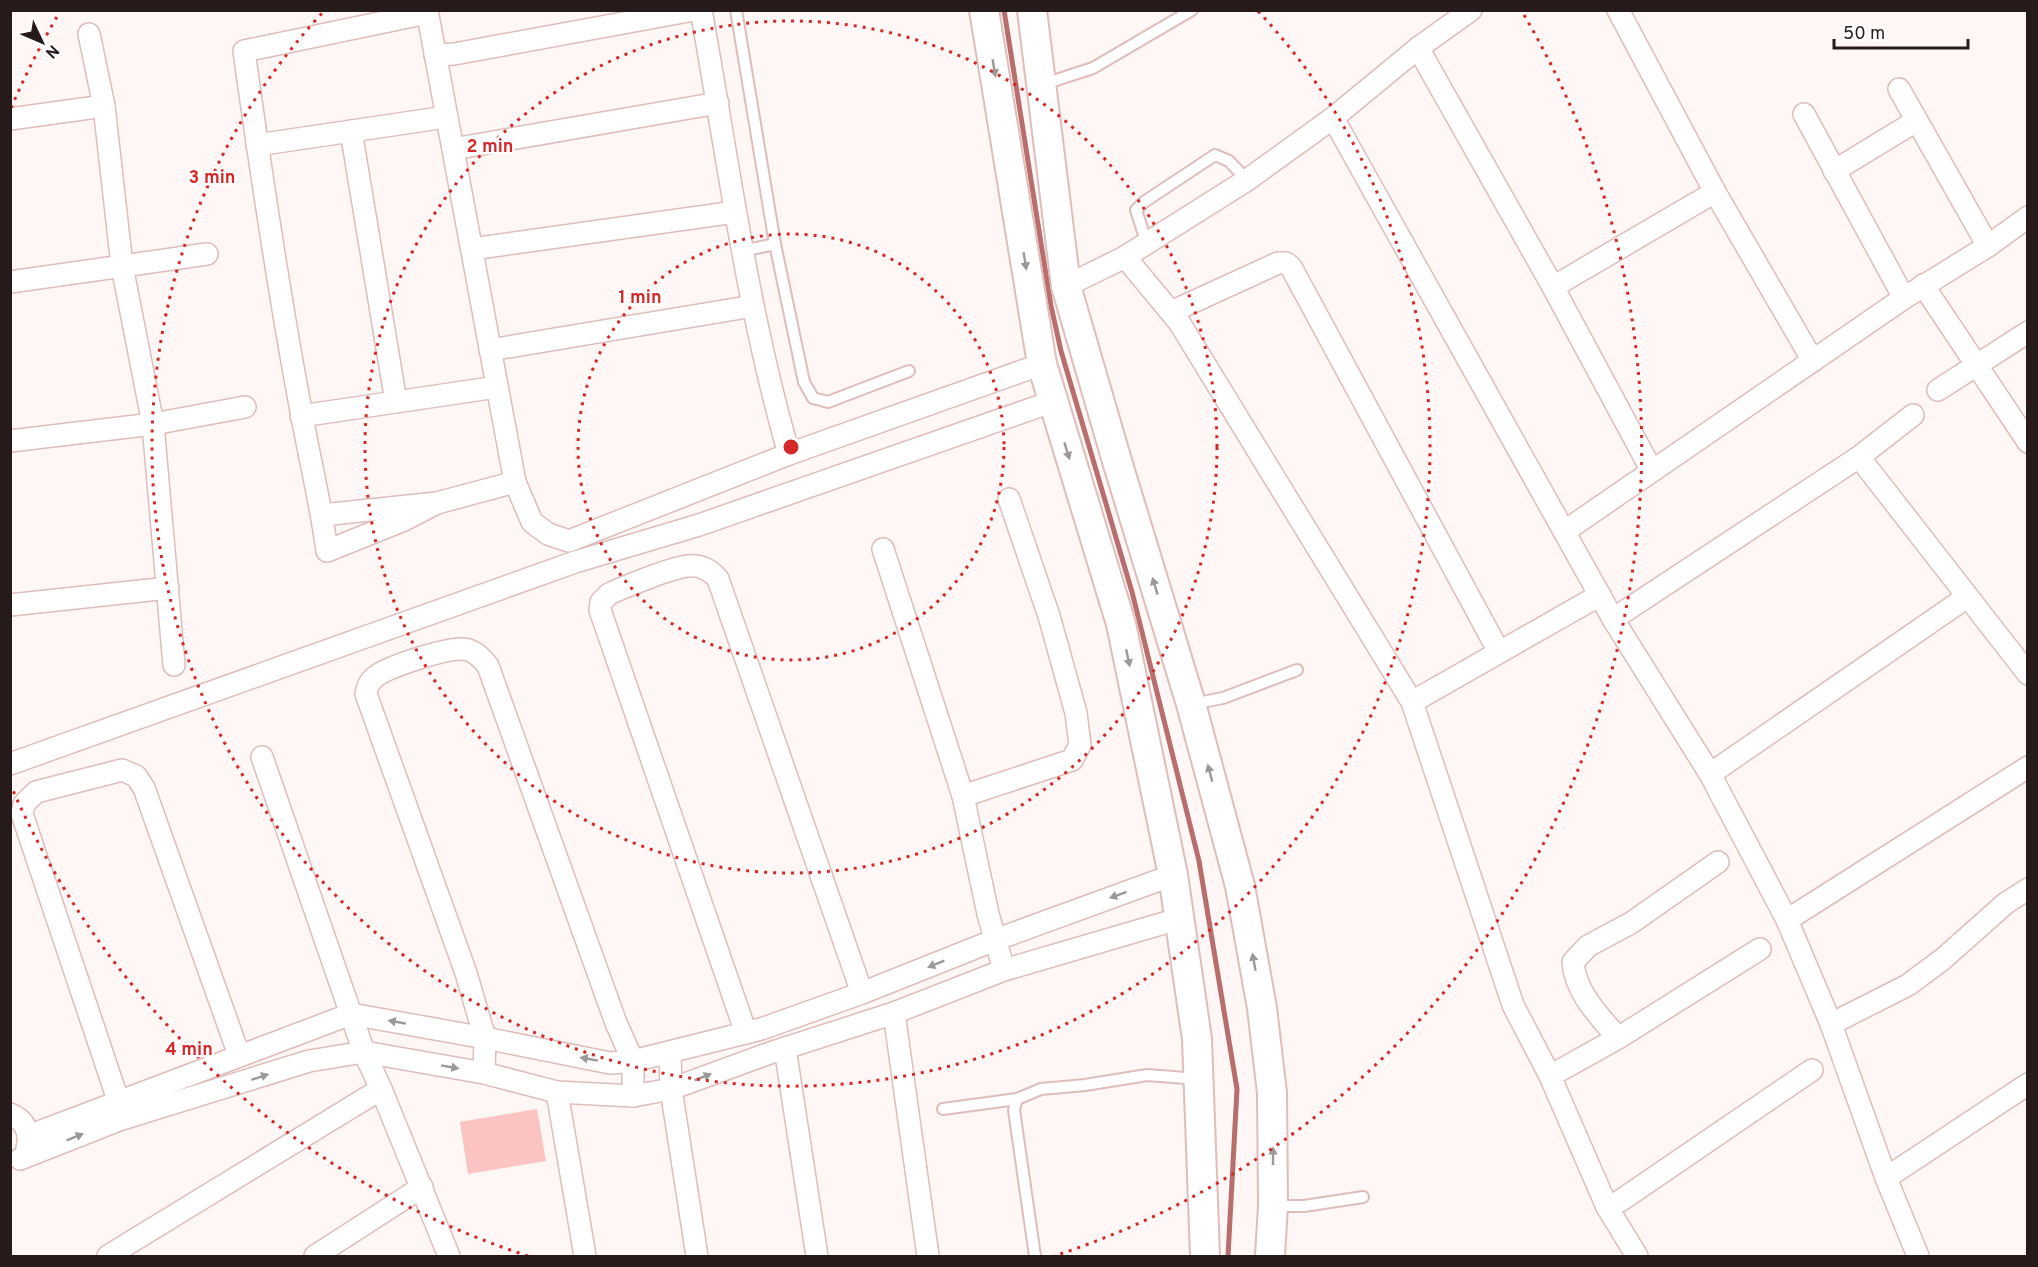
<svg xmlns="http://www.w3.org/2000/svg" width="2038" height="1267" viewBox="0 0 2038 1267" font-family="Overpass,sans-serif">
	<rect width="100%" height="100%" fill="#fef7f6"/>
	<polygon fill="#fbc3c1" points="537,1109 546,1161 468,1174 460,1122"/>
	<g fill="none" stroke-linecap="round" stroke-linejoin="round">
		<polyline stroke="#b86e6d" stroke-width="5" points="1004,10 1051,306 1061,351 1132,592 1199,861 1237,1089 1228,1256"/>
		<defs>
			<g id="lane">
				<polyline points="736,10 775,244 804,382 813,398 828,402 909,371"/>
				<polyline points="1041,85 1093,68 1192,10"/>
				<polyline points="1147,244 1136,210 1144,202 1215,155 1229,161 1247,180"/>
				<polyline points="742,251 775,244"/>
				<polyline points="1192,704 1223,698 1297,670"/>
				<polyline points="943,1109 1017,1099"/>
				<polyline points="1274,1206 1304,1206 1363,1197"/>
				<polyline points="1035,1256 1017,1131 1014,1110 1017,1099 1041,1089 1085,1085 1147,1075 1199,1079"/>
			</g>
			<g id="street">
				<polyline points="427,10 515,482 532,522 548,534 569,541 789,454 1042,364"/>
				<path d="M701 10C728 159 747 309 789 454"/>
				<polyline points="1618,10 1715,192 1813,361"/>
				<path d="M427 13 244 51C261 173 279 295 302 416 310 461 321 505 327 551L404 520 437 503"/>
				<polyline points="89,34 104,106 122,266 153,424 174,665"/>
				<polyline points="1418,48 1553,287 1652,471"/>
				<polyline points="435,55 454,54 694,10"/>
				<polyline points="1899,89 1988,246"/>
				<polyline points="1804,114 1904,298"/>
				<polyline points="1333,118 1613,619 1710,774 1787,920 1831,1024 1886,1178 1918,1256"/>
				<polyline points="10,119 104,106"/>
				<polyline points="351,131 396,402"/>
				<polyline points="257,145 446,117"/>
				<polyline points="453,149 718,103"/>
				<polyline points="1834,171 1916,121"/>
				<polyline points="472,249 735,212"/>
				<polyline points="1125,257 1179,322 1412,702 1513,1005 1550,1076 1607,1207 1637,1256"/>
				<polyline points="10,282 207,254"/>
				<polyline points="1923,285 2028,442"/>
				<polyline points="1066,286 1125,257 1247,180 1333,118 1418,48 1471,10"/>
				<polyline points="1553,287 1715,192"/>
				<polyline points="1171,312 1278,263 1286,263 1291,267 1499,652"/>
				<polyline points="490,350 753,306"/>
				<polyline points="1938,390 2028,332"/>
				<polyline points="301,416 497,387"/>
				<polyline points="10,441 153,424 245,407"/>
				<polyline points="1859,457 2028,674"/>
				<polyline points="322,515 437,503 515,482"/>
				<polyline points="1565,531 1904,298 1988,246 2028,217"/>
				<polyline points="883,549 963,796 988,914 1004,970"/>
				<polyline points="10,605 168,588"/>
				<polyline points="1613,619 1859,457 1913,415"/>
				<polyline points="1412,702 1600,595"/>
				<polyline points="262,757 364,1052 381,1089 449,1256"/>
				<polyline points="10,764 575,562 699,525 1054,401"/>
				<polyline points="1710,774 1967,597"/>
				<polyline points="963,796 1072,760 1080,745 1076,713 1049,616 1009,499"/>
				<polyline points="1787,920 2028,767"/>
				<polyline points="894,1013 928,1256"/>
				<polyline points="1831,1024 1908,985 1943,959 2006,903 2028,889"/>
				<path d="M746 1033 600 610 601 602 609 594C624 587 638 582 653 576 677 568 699 556 718 579L862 993"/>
				<path d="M1618 1038C1599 1016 1575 992 1573 962L1588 946 1631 923 1718 862"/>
				<polyline points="785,1048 817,1256"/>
				<polyline points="670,1053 671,1089 697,1256"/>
				<path d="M484 1073 485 1038 466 973 366 694C367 687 369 682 374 678 385 667 447 648 462 649 473 649 482 658 488 666L616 1023 633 1061V1096"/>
				<polyline points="1550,1076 1618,1038 1760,949"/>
				<polyline points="557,1092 585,1256"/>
				<polyline points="119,1103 22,814 24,804 36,792 122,770 136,776 144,788 239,1055"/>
				<path d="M10 1114C25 1120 31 1133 27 1148"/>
				<polyline points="28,1136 351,1014 485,1038 610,1063 633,1061 761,1029 862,993 995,940 1173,875"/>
				<polyline points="20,1159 119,1120 309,1061 364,1052 484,1073 557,1092 633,1096 671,1089 770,1053 894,1013 1004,970 1178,919"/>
				<polyline points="1886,1178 2028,1084"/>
				<polyline points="1607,1207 1620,1201 1812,1070"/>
				<polyline points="108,1256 381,1089"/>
				<polyline points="315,1256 422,1187"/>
			</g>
			<g id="secondary">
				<polyline points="984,10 1042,364 1121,624 1173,875 1197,1039 1205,1256"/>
				<polyline points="1032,10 1066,286 1117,461 1191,704 1240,886 1262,1008 1272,1093 1273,1206 1270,1256"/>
			</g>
		</defs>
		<use href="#lane" stroke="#debdbb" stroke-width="14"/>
		<use href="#street" stroke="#debdbb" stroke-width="24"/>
		<use href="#secondary" stroke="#debdbb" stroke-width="32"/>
		<use href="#lane" stroke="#fff" stroke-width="10"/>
		<use href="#street" stroke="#fff" stroke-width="21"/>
		<use href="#secondary" stroke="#fff" stroke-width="28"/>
	</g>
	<defs><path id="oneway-solid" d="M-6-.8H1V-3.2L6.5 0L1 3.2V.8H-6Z" transform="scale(1.5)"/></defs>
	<g fill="#9d9898">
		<use href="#oneway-solid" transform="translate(994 68) rotate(81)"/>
		<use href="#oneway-solid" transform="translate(1025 261) rotate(81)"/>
		<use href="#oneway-solid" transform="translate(1067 451) rotate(73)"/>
		<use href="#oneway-solid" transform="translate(1155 586) rotate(-107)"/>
		<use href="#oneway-solid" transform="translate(1128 658) rotate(78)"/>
		<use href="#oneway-solid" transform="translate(1210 773) rotate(-105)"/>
		<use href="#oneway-solid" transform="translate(1118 895) rotate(160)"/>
		<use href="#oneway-solid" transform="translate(1254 962) rotate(-100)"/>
		<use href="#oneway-solid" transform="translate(936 964) rotate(158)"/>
		<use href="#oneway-solid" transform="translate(397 1022) rotate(-170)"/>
		<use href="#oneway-solid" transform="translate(589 1059) rotate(-170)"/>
		<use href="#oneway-solid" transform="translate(450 1067) rotate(10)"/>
		<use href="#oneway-solid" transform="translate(260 1077) rotate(-18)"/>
		<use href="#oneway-solid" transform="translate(703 1077) rotate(-21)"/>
		<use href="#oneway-solid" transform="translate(75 1137) rotate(-22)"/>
		<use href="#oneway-solid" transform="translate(1273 1156) rotate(-90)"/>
	</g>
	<g fill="none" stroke="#d62828" stroke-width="3" stroke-dasharray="3 6">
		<circle cx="791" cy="447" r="213"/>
		<circle cx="791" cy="447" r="426"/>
		<path d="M1258 11A639 639 0 1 1 324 11"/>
		<path d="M528 1256A851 851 0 0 1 11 786M11 108A851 851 0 0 1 58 15M1524 15A851 851 0 0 1 1054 1256"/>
	</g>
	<circle cx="791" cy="447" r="9" fill="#d62828" stroke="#fff" stroke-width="3"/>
	<g font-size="18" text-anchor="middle" font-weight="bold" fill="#d62828" stroke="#fff" stroke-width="4.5" stroke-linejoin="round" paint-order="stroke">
		<text x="490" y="152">2 min</text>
		<text x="212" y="183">3 min</text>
		<text x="640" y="303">1 min</text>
		<text x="189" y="1055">4 min</text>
	</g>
	<rect width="2038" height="1267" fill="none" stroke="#261b1a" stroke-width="24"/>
	<g transform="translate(42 42) rotate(134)" stroke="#ffffff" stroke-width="4.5" paint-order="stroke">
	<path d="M0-4.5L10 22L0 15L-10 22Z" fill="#261b1a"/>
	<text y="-9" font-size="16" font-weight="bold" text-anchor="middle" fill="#261b1a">N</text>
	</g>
	<path d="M1834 39v9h134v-9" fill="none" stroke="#261b1a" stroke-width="3"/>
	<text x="1843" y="39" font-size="18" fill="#261b1a" stroke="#ffffff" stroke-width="4.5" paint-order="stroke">50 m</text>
</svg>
